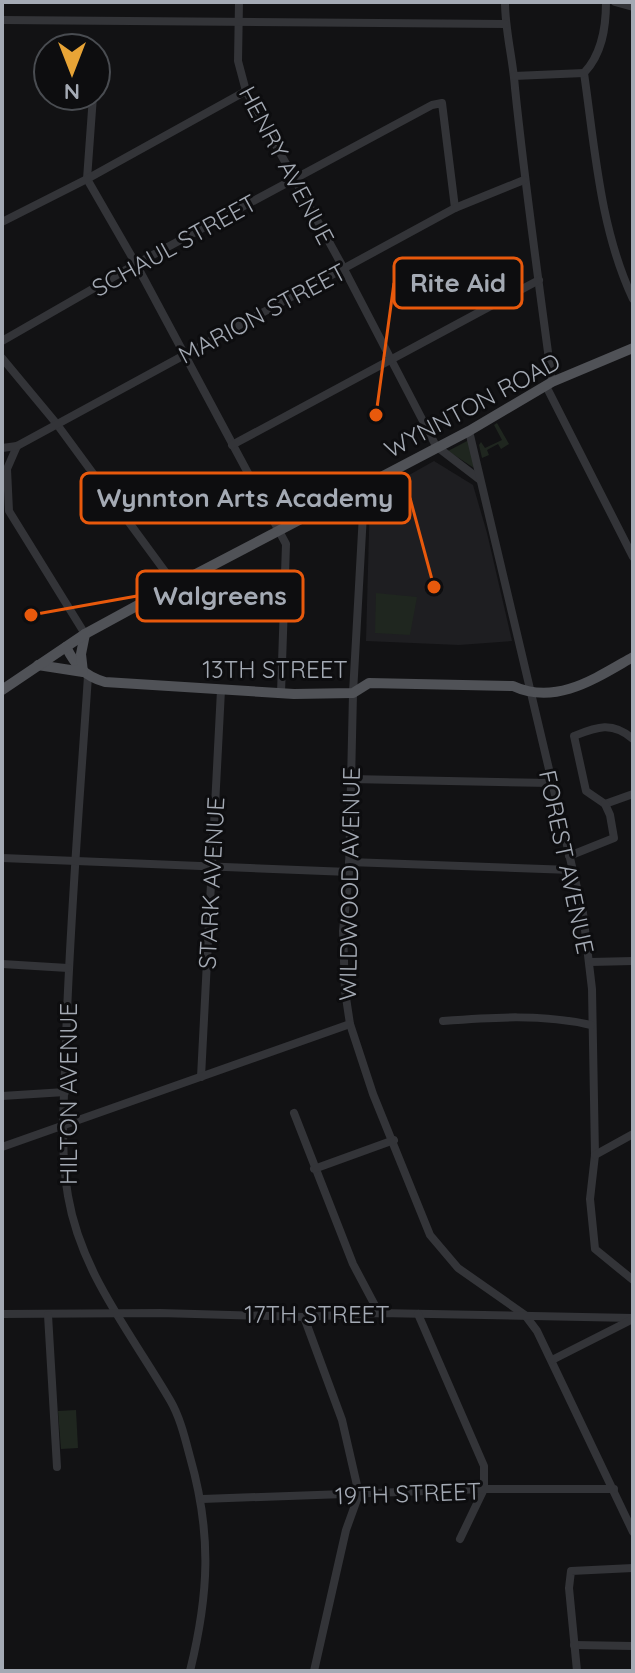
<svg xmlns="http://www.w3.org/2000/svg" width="635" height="1673" viewBox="0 0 635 1673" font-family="Quicksand,sans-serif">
	<rect width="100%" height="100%" fill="#121214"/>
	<polygon fill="#1e1e21" points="434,461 473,485 487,533 512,641 459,645 366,641 370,497"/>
	<g fill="#1f261f">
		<polygon points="497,423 509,444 501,449 498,444 487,450 489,455 482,458 479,445 481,442 485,448 502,440 494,425"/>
		<polygon points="469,440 474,468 448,451"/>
		<polygon points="376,593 417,597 410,635 375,633"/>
		<polygon points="76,1410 78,1448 61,1449 58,1411"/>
	</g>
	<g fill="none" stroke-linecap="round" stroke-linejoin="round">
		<g stroke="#333438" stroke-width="8">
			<polyline points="239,2 238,61 246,91 344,269 436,446 479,479"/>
			<path d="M505 2C505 31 513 59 515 88 525 186 539 284 552 382"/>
			<path d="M606 2C606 28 602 54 584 73 595 149 600 229 633 299"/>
			<polyline points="615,2 633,7"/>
			<polyline points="2,20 505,24"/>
			<polyline points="514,76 584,73"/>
			<polyline points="93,96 87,179 136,264 286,544 281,693"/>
			<polyline points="2,222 87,179 246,91"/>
			<polyline points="2,341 136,264 432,105 442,103 455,208"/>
			<polyline points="2,358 56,423 175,585"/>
			<polyline points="546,386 633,557"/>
			<polyline points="469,431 583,913 592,989 595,1155 590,1199 595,1249 633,1280"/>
			<polyline points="232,445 539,280"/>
			<polyline points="17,446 7,469 9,511 85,634"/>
			<polyline points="2,448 17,446 455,208 524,180"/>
			<polyline points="357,488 363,503 363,514 353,693 349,872 343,931 345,991 350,1024 373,1094 430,1235 458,1268 525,1315 537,1331 633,1532"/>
			<path d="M88 676C80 797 70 918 66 1039 65 1091 59 1144 68 1196 81 1273 131 1333 170 1400 180 1417 185 1438 190 1457 212 1534 209 1594 190 1671"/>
			<path d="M633 739C612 721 597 727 574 736L586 791 605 804 633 794"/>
			<polyline points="350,779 551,783"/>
			<polyline points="569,856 614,838 610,815 605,804"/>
			<polyline points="2,858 349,872"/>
			<polyline points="349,862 572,870"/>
			<polyline points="590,962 633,961"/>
			<polyline points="2,964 68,968"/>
			<path d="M443 1021C493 1017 543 1014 591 1025"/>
			<polyline points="201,1077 221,690"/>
			<polyline points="2,1096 65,1092"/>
			<polyline points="294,1113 353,1264 379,1313"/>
			<polyline points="2,1147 350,1024"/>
			<polyline points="595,1155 633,1134"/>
			<polyline points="314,1169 394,1140"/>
			<polyline points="2,1314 160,1313 304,1317 379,1313 633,1318"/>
			<polyline points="418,1314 484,1466 484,1489 460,1539"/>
			<polyline points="48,1315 57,1467"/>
			<polyline points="304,1317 342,1420 359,1494 346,1530 314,1671"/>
			<polyline points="552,1360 633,1319"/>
			<polyline points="202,1499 484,1489 614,1489"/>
			<polyline points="574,1645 633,1646"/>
			<polyline points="577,1671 569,1588 571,1571 633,1568"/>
		</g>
		<g stroke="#505257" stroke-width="10">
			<path d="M66 647C76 666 84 676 105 682L294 694 353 693 369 683 513 686C556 706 596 678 633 657"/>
			<polyline points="38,665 83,672 81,654 85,634"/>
			<polyline points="2,690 85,634 175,585 469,431 552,382 633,348"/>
		</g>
	</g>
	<g text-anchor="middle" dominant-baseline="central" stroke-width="6" stroke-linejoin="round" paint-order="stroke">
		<g font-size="24" fill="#a4aab4" stroke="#0d0d0f">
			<text transform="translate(287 165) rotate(62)">HENRY AVENUE</text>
			<text transform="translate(174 245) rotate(-29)">SCHAUL STREET</text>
			<text transform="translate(262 313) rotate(-28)">MARION STREET</text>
			<text transform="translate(472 405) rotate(-28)">WYNNTON ROAD</text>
			<text x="275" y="669">13TH STREET</text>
			<text transform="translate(567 862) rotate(78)">FOREST AVENUE</text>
			<text transform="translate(211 883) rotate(-87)">STARK AVENUE</text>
			<text transform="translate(349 884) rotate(-89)">WILDWOOD AVENUE</text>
			<text transform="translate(68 1094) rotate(-90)">HILTON AVENUE</text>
			<text x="317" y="1314">17TH STREET</text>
			<text transform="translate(408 1493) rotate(-2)">19TH STREET</text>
		</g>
	</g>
	<path fill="none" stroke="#e8590c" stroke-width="3" d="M376 415L394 283M434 587L410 498M31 615L137 596"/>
	<g fill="#e8590c" stroke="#0d0d0f" stroke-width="3">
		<circle cx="376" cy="415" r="8"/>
		<circle cx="434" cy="587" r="8"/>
		<circle cx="31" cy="615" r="8"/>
	</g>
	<g fill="#0d0d0f" stroke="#e8590c" stroke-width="3">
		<rect x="394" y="258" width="128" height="50" rx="8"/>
		<rect x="81" y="473" width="329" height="50" rx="8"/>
		<rect x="137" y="571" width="166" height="50" rx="8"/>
	</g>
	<g font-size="26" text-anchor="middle" font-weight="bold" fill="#a4aab4">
		<text x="458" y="292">Rite Aid</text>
		<text x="245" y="507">Wynnton Arts Academy</text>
		<text x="220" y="605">Walgreens</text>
	</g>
	<rect width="635" height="1673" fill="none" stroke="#a4aab4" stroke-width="8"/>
	<g transform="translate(72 72) rotate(180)"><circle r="38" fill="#0d0d0f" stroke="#494c51" stroke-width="2"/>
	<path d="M0-6L14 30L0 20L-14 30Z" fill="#e8a436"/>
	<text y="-12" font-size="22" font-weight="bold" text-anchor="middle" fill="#a4aab4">N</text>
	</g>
</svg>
